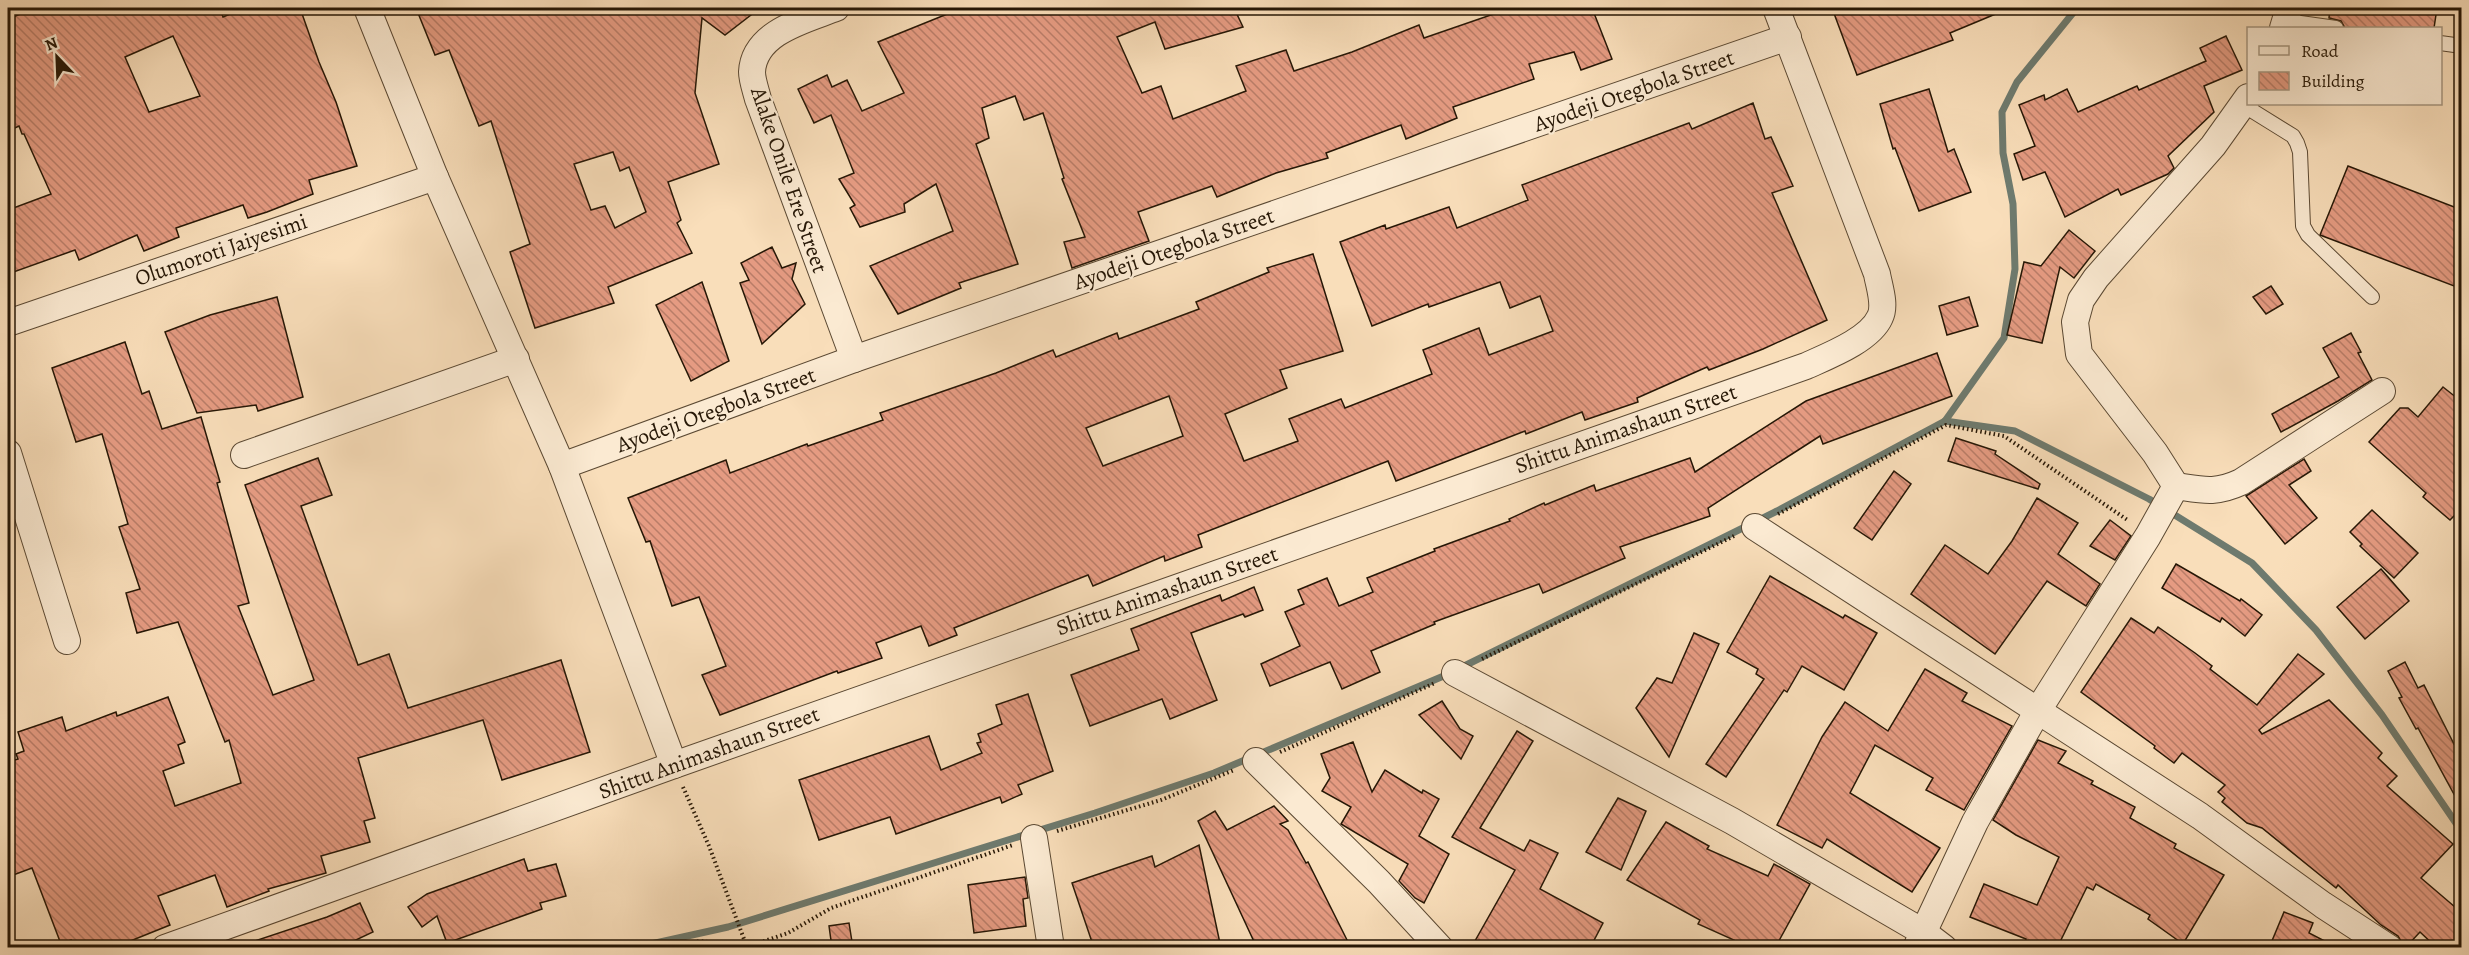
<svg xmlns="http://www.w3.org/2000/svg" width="2469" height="955" viewBox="0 0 2469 955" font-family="Alegreya,serif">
	<defs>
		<pattern id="building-back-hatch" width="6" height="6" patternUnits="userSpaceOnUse" patternTransform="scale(1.5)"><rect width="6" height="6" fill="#e59b82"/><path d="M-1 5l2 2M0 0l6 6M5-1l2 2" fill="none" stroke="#b97d68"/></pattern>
	</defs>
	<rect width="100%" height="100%" fill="#f9deba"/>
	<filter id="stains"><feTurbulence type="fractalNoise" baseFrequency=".00333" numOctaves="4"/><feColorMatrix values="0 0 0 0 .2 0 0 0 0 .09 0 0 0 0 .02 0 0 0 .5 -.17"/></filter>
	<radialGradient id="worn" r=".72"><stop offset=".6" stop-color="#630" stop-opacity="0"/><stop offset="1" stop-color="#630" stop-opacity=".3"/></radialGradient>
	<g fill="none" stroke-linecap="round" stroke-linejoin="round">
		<g stroke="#6e7a6e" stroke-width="7">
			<polyline points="1945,421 2015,431 2149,499 2252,563 2316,630 2382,715 2462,832"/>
			<polyline points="633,948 728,927 1095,813 1214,773 1446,675 1777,511 1945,421 2004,338 2015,269 2013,204 2003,153 2002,112 2017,82 2077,8"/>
		</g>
	</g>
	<g fill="url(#building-back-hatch)" stroke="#261706" stroke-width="1.5" fill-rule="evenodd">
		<path d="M35 8H220L223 17 245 8H300L319 62 336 102 357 166 309 180 313 194 267 212 248 218 243 205 176 228 179 237 144 251 137 235 79 260 75 250 8 274V210L51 194 24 134H22L19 126 8 131V19ZM173 36 200 96 149 112 125 57Z"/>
		<path d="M416 8H760L725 35 702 18 695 93 719 164 668 182 681 220 677 223 692 253 608 287 614 303 535 328 510 252 530 244 491 121 479 126 449 50 435 55ZM613 152 620 171 629 167 646 212 615 228 605 206 591 210 574 164Z"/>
		<polygon points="962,8 1234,8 1243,27 1165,49 1155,22 1117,37 1142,93 1161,86 1173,119 1246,91 1236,66 1286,50 1294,71 1352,52 1419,25 1424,38 1511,8 1592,8 1612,59 1581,70 1574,52 1529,64 1534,79 1453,107 1457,118 1406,139 1401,125 1326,153 1328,158 1276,173 1217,197 1212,186 1138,212 1149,241 1072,268 1064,242 1085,237 1062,179 1064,178 1043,113 1024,120 1015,96 982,108 989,138 976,144 1018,264 959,283 961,288 898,314 870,266 953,231 936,184 904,204 905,212 860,227 850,208 855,205 839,179 854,173 831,115 814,123 798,89 827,75 832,87 847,80 862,111 904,93 878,42"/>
		<polygon points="1832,8 2010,8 1950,33 1953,40 1857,75"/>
		<polygon points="2330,8 2437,8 2434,28 2345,28 2341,21 2329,18"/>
		<polygon points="2226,36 2242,70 2204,86 2214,112 2168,156 2174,168 2168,174 2121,195 2118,189 2065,217 2045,172 2023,180 2014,154 2035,146 2019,105 2044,95 2045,100 2067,89 2078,112 2137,86 2139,90 2206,61 2200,48"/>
		<polygon points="1929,89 1948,152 1954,149 1971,192 1919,211 1895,148 1893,149 1880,104"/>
		<path d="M1753 103 1765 139 1771 137 1793 186 1772 193 1827 320 1763 349 1709 370 1707 367 1637 398 1638 402 1585 420 1582 412 1526 434 1525 431 1396 481 1388 461 1198 535 1202 547 1165 561 1164 556 1093 586 1088 575 954 628 957 635 929 646 921 626 876 643 882 658 838 673 837 671 720 715 702 675 726 666 699 597 672 606 650 541 646 542 628 498 726 460 730 473 807 444 808 446 883 420 880 413 996 373 1053 350 1056 357 1117 333 1119 339 1199 309 1196 302 1269 272 1267 268 1313 254 1343 351 1280 370 1287 388 1225 414 1244 461 1298 441 1289 419 1341 399 1345 408 1432 374 1423 350 1479 328 1489 355 1553 331 1540 296 1510 308 1500 282 1429 307 1428 304 1372 326 1340 242 1385 225 1386 229 1449 207 1457 228 1528 200 1522 185 1689 123 1692 129ZM1169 396 1183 436 1103 466 1086 428Z"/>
		<polygon points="2348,166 2462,210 2462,289 2320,235"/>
		<polygon points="2069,230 2095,251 2074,278 2060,267 2042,343 2007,335 2024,262 2041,266"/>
		<polygon points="772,247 782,268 796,263 792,279 805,304 762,344 740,283 749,280 741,263"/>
		<polygon points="702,282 729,361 691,381 656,305"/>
		<polygon points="2271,286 2283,304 2266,314 2253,297"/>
		<polygon points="277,297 303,397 258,411 256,405 197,413 165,332 210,315"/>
		<polygon points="1969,297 1978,326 1947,335 1939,306"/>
		<polygon points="2351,333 2361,352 2358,353 2372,380 2338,401 2281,432 2272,414 2339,377 2323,348"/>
		<polygon points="125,342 142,394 149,391 162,429 201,417 220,482 217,483 249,603 238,606 273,695 314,680 245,485 318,458 332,495 301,506 358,665 389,654 408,708 561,660 590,752 502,780 483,720 358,758 375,818 364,821 370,842 321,856 326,873 268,889 269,891 227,907 215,875 158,896 170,925 113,948 73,948 71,940 61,944 32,868 8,877 8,762 18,759 16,754 24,751 18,732 62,717 66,731 116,712 117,716 168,697 185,742 178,745 184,763 163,771 175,806 241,783 229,740 225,742 178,622 137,633 126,593 140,589 119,527 128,524 102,434 76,442 52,368"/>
		<polygon points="1937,353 1952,396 1823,444 1820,436 1708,508 1710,516 1620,547 1625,558 1543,593 1539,584 1434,622 1435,624 1371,651 1380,672 1342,689 1330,662 1270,686 1261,664 1300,646 1285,612 1304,604 1298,590 1327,578 1339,606 1373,592 1367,578 1435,551 1434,549 1510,521 1509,519 1544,503 1545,505 1594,485 1596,491 1690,458 1695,472 1806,401"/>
		<polygon points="2443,387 2462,402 2462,508 2450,520 2423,497 2426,493 2369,442 2400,408 2408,408 2418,417"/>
		<polygon points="1956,438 1996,451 1995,454 2040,484 2038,489 1948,461"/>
		<polygon points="2304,459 2311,471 2289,485 2317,518 2285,544 2246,496"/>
		<polygon points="1894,471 1911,484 1872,540 1854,528"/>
		<polygon points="2037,498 2078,523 2058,554 2100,584 2086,606 2047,581 1995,654 1911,594 1945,545 1988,574 2012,541"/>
		<polygon points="2372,510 2418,553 2394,578 2360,546 2362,544 2350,532"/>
		<polygon points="2110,520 2131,536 2115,560 2090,546"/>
		<polygon points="2176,564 2240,601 2241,599 2262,615 2245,636 2222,618 2220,622 2162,588"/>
		<polygon points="2381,569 2409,601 2365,639 2337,607"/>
		<polygon points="1770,576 1843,618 1845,615 1877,633 1844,690 1802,666 1787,692 1784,690 1726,777 1706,764 1764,679 1756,674 1758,669 1727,652"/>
		<polygon points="1254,587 1263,610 1245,617 1243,614 1191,633 1217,700 1170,719 1162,699 1090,726 1071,675 1139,650 1131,629 1220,595 1222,601"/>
		<polygon points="2131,618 2154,633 2158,627 2195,653 2212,666 2210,669 2257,705 2298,654 2324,674 2259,730 2262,734 2329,700 2382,753 2378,758 2397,776 2387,786 2453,844 2421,878 2462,913 2462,948 2437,948 2420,932 2405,948 2398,936 2381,925 2338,885 2336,888 2262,828 2247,823 2222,802 2225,798 2218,792 2225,785 2182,753 2174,763 2154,748 2155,746 2081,692"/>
		<polygon points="1694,633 1719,644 1669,757 1636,708 1657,678 1672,683"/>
		<polygon points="2405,662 2418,688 2424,685 2456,748 2462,745 2462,809 2418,728 2416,729 2399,698 2402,697 2388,671"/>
		<polygon points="1925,669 1967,693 1962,701 2012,726 1964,810 1926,790 1933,778 1875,745 1850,793 1940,848 1912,892 1827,839 1822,848 1777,825 1822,737 1845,702 1888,731"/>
		<polygon points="1028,694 1053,771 1018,785 1022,794 1002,803 1000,797 896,834 890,817 819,840 799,780 929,736 941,770 982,753 977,743 981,742 978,734 1002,724 996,705"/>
		<polygon points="1442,701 1460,729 1473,736 1461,759 1419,715"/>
		<polygon points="1517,731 1533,741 1480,828 1524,851 1530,840 1558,853 1540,889 1603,923 1590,948 1471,948 1515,870 1452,837"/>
		<polygon points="2038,740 2066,751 2058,763 2093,781 2091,784 2135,807 2130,818 2176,844 2174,848 2224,875 2183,944 2148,919 2150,915 2096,884 2093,890 2087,887 2057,948 2035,948 2025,943 2026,939 1970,917 1984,884 2037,905 2059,857 2016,835 1993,820"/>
		<polygon points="1353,742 1372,792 1385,770 1422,793 1423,790 1439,799 1419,836 1449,854 1424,903 1415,898 1399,881 1408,864 1341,824 1351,807 1322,791 1330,778 1321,754"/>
		<polygon points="1618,798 1646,811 1621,870 1586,852"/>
		<polygon points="1274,806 1288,821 1280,824 1288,830 1306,863 1308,862 1351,948 1257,948 1198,821 1215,811 1227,830"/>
		<polygon points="1666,822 1709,846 1707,849 1768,876 1774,864 1810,884 1775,948 1730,948 1734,940 1698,924 1700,920 1627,880"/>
		<polygon points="1199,845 1221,948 1123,948 1121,940 1105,948 1094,948 1072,883 1152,856 1155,867"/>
		<polygon points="524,859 528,871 556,864 566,896 540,903 542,909 447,943 437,916 422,927 408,907 427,894"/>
		<polygon points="1025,877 1028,898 1023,899 1026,926 974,933 968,885"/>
		<polygon points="360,903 373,932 339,948 247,948 246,944 327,917"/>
		<polygon points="2284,912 2313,923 2309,933 2338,948 2269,948"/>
		<polygon points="849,923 853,948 832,948 829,926"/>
	</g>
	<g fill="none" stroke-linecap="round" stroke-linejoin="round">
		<defs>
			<g id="lane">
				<polyline points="2286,21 2336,28"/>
				<polyline points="2440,43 2462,46"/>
				<polyline points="2243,105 2293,136 2297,143 2300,152 2303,226 2308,235 2372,297"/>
			</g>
			<g id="street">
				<polyline points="367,8 435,177 562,466 674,765"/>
				<path d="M836 8C805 20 754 32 752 72 752 80 756 91 758 99L854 359"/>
				<polyline points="2283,28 2289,8"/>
				<polyline points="8,323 435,177"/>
				<polyline points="8,453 67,641"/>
				<polyline points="244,455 516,359"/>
				<polyline points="562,466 854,359 1788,37"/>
				<path d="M2176 486C2203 490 2215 494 2241 482L2382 391"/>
				<polyline points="1755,527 2200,816 2323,905 2389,948"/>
				<polyline points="1455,673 1732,821 1923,932 1944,948"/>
				<polyline points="1256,761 1379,882 1440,948"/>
				<polyline points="1034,838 1051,948"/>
				<path d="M165 948 674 765 1806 366C1828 356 1870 340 1880 317 1886 305 1879 286 1877 274L1776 8"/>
				<polyline points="1916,948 1975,822 2037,712 2148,536 2176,486 2155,453 2079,354 2075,322 2081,300 2096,278 2213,146 2248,97"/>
			</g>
		</defs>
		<use href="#lane" stroke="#5b4933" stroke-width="16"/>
		<use href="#street" stroke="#5b4933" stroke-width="28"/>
		<g stroke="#261706" stroke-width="4" stroke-dasharray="1.5 3" stroke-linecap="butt">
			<polyline points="1778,514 1946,425 2004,436 2129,521"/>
			<polyline points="1482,659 1734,536"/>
			<polyline points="1280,752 1435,683"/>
			<polyline points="683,787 709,846 747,947"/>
			<polyline points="1057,831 1161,800 1234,770"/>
			<polyline points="671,948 700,941 747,947 788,933 831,908 1013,845"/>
		</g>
		<use href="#lane" stroke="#fbead2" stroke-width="14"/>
		<use href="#street" stroke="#fbead2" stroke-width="26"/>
	</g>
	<g text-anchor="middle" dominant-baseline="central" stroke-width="4.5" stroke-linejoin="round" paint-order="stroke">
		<g font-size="22" fill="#261706" stroke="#fbead2">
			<text transform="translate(1634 91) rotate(-19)">Ayodeji Otegbola Street</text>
			<text transform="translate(789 180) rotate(71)">Alake Onile Ere Street</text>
			<text transform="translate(1174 249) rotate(-19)">Ayodeji Otegbola Street</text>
			<text transform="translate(221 250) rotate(-19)">Olumoroti Jaiyesimi</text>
			<text transform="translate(716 410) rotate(-20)">Ayodeji Otegbola Street</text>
			<text transform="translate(1626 429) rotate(-19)">Shittu Animashaun Street</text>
			<text transform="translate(1167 591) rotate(-19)">Shittu Animashaun Street</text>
			<text transform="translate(709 753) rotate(-20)">Shittu Animashaun Street</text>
		</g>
	</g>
	<rect width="2469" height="955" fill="none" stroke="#f9deba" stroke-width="30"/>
	<rect x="9" y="9" width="2451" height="937" fill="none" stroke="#261706" stroke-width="3"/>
	<rect x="15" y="15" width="2439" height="925" fill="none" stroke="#261706" stroke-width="1.5"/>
	<rect x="2247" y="27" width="195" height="78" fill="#fbead2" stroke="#a69680" stroke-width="1.5"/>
	<rect x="2259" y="46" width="30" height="9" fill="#fbead2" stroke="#a69680" stroke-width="1.5"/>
	<text x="2301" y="57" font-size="18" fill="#261706">Road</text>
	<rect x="2259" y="72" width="30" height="18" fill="url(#building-back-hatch)" stroke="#a69680" stroke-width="1.5"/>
	<text x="2301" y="87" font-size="18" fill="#261706">Building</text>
	<g transform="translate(57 57) rotate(337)" stroke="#fbead2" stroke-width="4.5" paint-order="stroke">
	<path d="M0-4.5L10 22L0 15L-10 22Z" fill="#261706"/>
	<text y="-9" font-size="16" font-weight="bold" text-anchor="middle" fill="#261706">N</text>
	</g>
	<rect width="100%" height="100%" filter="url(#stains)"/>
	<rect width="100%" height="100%" fill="url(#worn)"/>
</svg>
